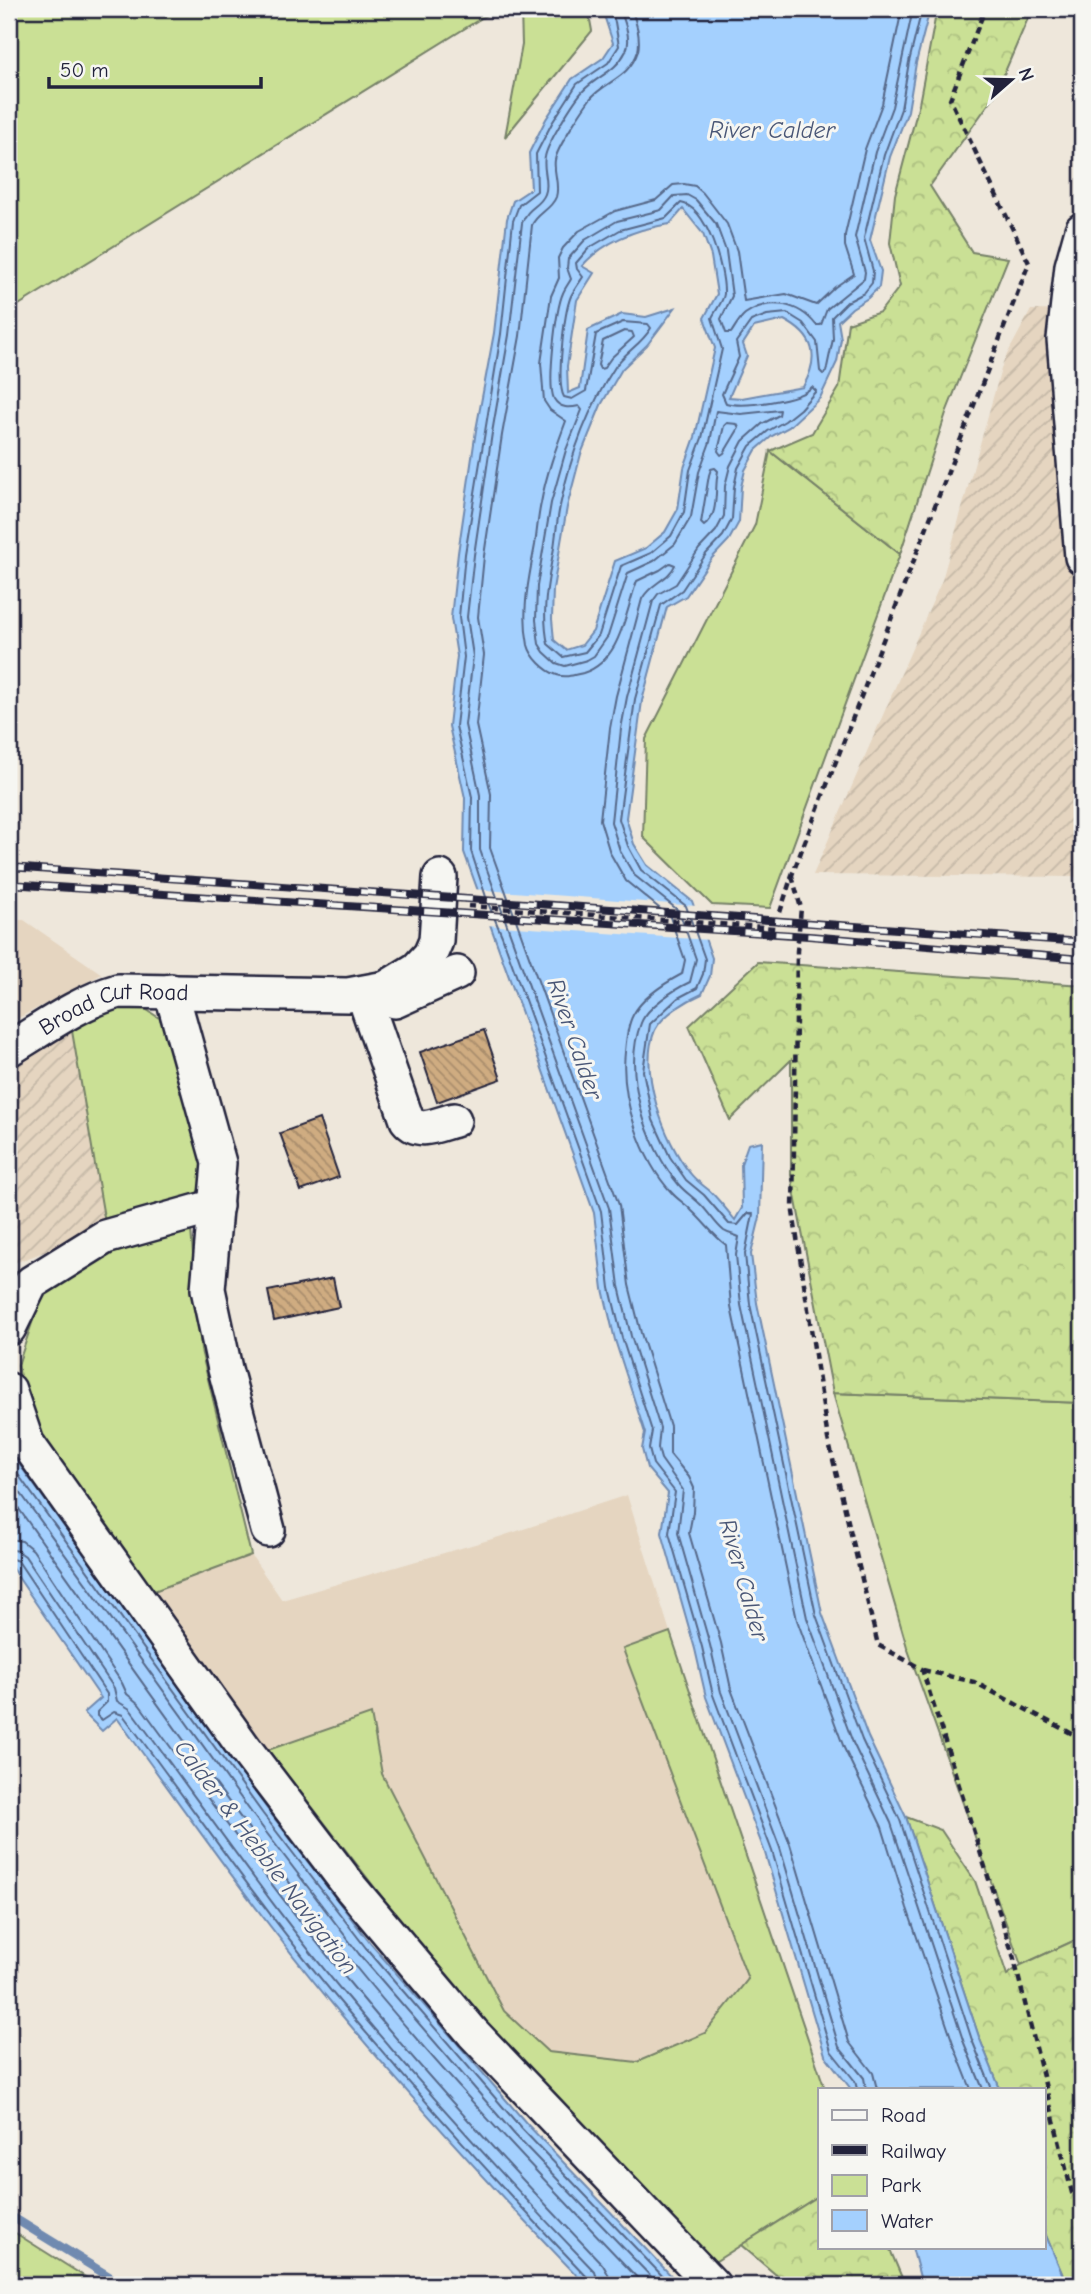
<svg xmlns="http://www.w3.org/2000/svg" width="1091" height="2294" viewBox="0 0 1091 2294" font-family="'Comic Neue',sans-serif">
	<defs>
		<pattern id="industrial-furrows" width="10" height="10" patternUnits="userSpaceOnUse" patternTransform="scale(1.75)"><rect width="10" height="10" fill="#e5d5c0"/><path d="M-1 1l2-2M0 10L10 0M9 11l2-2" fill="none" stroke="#c4b7a6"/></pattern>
		<pattern id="forest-crowns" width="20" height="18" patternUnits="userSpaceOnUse" patternTransform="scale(1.75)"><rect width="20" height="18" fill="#cae095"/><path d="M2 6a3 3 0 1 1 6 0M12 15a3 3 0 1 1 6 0" fill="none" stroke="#adc081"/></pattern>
		<pattern id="building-back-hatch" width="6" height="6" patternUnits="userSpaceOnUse" patternTransform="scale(1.75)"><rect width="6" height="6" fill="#cfac81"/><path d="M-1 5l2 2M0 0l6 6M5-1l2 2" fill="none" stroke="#a88c6b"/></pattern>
	</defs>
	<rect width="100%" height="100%" fill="#eee7db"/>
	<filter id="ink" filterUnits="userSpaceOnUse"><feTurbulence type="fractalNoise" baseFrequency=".0143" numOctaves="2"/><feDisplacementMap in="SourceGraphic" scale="14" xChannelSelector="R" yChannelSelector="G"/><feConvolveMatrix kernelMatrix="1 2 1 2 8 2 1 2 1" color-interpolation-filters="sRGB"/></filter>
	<g filter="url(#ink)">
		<g fill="#e5d5c0">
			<polygon points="9,920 24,920 102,974 9,1023"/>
			<polygon points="627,1495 670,1632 623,1649 748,1979 705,2033 637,2062 548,2052 504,2011 382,1774 371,1714 268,1749 154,1591 251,1555 282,1600 499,1537"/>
		</g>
		<g fill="url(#industrial-furrows)">
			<polygon points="1082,309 1082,877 813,875 942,580 1003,362 1031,310 1081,311"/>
			<polygon points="72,1031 106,1229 9,1265 9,1071"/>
		</g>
		<g fill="#cae095" stroke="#768168" stroke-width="2">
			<polygon points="9,9 496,9 9,311"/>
			<polygon points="521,9 588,9 592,31 505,137 522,45"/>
			<polygon points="770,451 900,554 770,908 712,905 643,837 646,739 755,525"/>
			<polygon points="141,1006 159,1018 170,1035 202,1146 204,1178 197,1194 106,1229 72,1031 109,1009"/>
			<polygon points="191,1230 201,1350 251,1555 154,1591 27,1421 18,1365 41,1296 93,1256"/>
			<polygon points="833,1393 1082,1403 1082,1937 1021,1965 907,1647"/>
			<polygon points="670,1632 825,2089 820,2089 820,2195 713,2263 486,2031 268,1750 371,1714 382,1774 504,2011 548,2052 637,2062 705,2033 748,1979 623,1649"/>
			<polygon points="9,2229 98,2285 9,2285"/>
		</g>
		<g fill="url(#forest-crowns)" stroke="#768168" stroke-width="2">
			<polygon points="940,9 1032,9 995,95 930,186 972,252 1008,258 946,413 900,554 770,451 812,433 839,388 848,323 880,312 900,286 890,243 895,195 919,104 935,19"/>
			<polygon points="758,962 1082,985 1082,1403 833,1393 791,1175 791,1060 730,1120 689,1026"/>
			<polygon points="906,1817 941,1830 975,1881 1007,1975 1021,1965 1082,1937 1082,2285 1067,2285 1044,2231 1044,2089 1000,2089 979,2037"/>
			<polygon points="820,2195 820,2247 889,2247 905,2285 788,2285 741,2245"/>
		</g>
		<g fill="#a4d0fe" stroke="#708ab0" stroke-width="2" fill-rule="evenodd">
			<path d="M602 9H930L916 63 908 111 890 157 870 240 881 271 879 287 868 298 852 308 838 321 841 339 837 362 820 398 789 427 772 436 756 450 745 470 741 487 739 522 729 540 712 558 686 596 667 607 642 701 626 818 634 844 647 865 692 901 712 958 710 976 702 994C688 1000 662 1015 655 1030 638 1070 664 1141 690 1173 695 1180 703 1185 710 1191 719 1200 727 1210 735 1220L742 1208 741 1164 748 1144 762 1141 760 1217 751 1254 757 1303 822 1613 868 1737 906 1817 979 2037 1000 2089H851L825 2055 765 1853 706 1697 695 1649 662 1533 668 1493 647 1468 642 1449 645 1433 615 1340 603 1289 594 1213 464 852 465 798 449 726 457 656 451 618 458 553 476 430 494 333 507 219 513 201 531 189 529 153 546 119 572 79 603 58 613 43ZM683 209 703 234 711 256 717 294 704 318 715 348 695 437 684 468 678 509 665 532 646 548 615 561 593 631 582 645 566 650 554 640 552 619 553 589 567 507 581 454 601 405 622 369 647 345 675 308 646 317 622 314 588 330 580 388 568 393 567 366 577 300 594 273 582 266C605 240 636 229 670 224ZM784 320C815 336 820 357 803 387L742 398 729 397 747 356 743 344 754 327Z"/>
			<path d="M9 1450 268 1810 371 1944 527 2124 680 2285H586C499 2195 414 2102 334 2006 257 1914 188 1815 117 1718L102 1731 84 1713 101 1698 9 1564Z"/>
			<polygon points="1044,2231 1067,2285 922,2285 912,2247 1044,2247"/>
		</g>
		<polygon fill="#eee7db" points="472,889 697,906 710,940 486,925"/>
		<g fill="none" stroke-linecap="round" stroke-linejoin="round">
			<g stroke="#566889" stroke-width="2">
				<polyline points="610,9 615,22 619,46 608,63 577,84 552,123 536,154 537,191 519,205 513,221 501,334 465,554 459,617 464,657 456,726 472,797 471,851 488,903 502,936 601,1211 610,1288 622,1338 652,1431 649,1449 653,1464 675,1492 669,1533 702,1647 713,1695 772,1851 831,2051 855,2081 857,2089"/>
				<path d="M620 9C624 20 632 39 626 51 615 73 598 75 583 91 574 100 547 144 545 157 542 169 550 183 545 194 540 207 528 206 522 223L509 335 492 433 474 555 467 617 473 656 465 725 480 795V850L609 1208 619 1286 631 1336 660 1428 658 1448 661 1459 683 1490 678 1533 710 1645 721 1692 780 1848 839 2047 864 2078 866 2089"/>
				<path d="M631 9C636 20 641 38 638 51 629 79 605 81 590 99 582 110 557 148 555 160 553 172 560 185 556 197 551 210 537 213 532 225L520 336 502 435 484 556 478 617 484 655 476 725 491 794 490 848 619 1205 629 1285 641 1333 670 1426V1454L689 1477 694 1488 693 1512 689 1533 721 1643 731 1689 790 1844 849 2042 873 2073 877 2089"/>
				<path d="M902 9 882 104 865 149 845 235V246L854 274 835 287 816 305 786 294 744 301 737 251 727 224 703 193 695 186 684 184 673 185 656 200 615 211 579 231 563 248 558 258 559 278 551 296 541 363 544 401 550 410 566 421C556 448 546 475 541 503 538 516 537 531 535 545 529 578 521 611 528 645 531 657 545 671 557 675 566 678 574 675 583 673 621 661 625 613 637 581L660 570 670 563 675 565C669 580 650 583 642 599L616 696 610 728 600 820 610 853 626 881 670 917 685 960 682 974C665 983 642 998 633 1015 627 1026 626 1041 625 1052 620 1097 641 1160 672 1193 678 1200 686 1204 692 1211 704 1222 713 1235 726 1245L731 1307 797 1620 844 1748 882 1827 907 1908 954 2046 971 2089"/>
				<path d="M913 9 892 107 875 152 855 237 865 272 864 279 827 309 821 325H816C799 303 769 297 745 314 739 319 735 327 731 333H726L721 319 732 296 726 251 716 224 696 200 687 195 674 196 661 210 617 221 585 240 568 259 567 268 571 279C569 283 565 288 563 293 556 308 547 385 554 399 560 409 570 408 579 406L582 410 566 450 551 503 537 586 536 620 539 644 544 652 556 663 565 666 587 660 594 656 608 636 628 573 654 561 675 544 691 517 699 472 710 442 716 411 741 414 780 410 779 415 762 424 743 441 730 466 725 486 724 516 716 531 699 549 676 584 658 594 653 601 627 697 621 729 611 822 620 851 634 875 679 911 696 959 690 982C675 989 647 1007 641 1023 622 1071 646 1147 679 1185 685 1192 693 1197 699 1203 708 1211 715 1224 724 1231 729 1234 735 1235 739 1237L736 1255 741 1305 807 1618 853 1743 891 1823 964 2043 983 2089"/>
				<path d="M922 9 909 62 901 109 884 155 864 238 873 271 872 283 864 293 847 302 832 317 833 339 826 372 823 374 820 371 817 342 803 323 787 313 767 315 751 321 736 342 739 357 722 394 726 403C744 408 800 400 812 387L816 391 800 409 785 421 768 431 750 446 738 468 734 487 732 519 723 536 706 554 682 590 661 605 635 699 619 819 628 846 641 870 686 906 705 959 703 974 697 988 678 998 650 1024 643 1071 653 1120 670 1157 686 1180 704 1195 729 1224 738 1225 748 1213 753 1214 745 1254 750 1304 816 1615 862 1740 900 1820 972 2040 992 2089"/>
				<path d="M681 203C707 207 725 270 724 294 723 302 715 311 712 318L722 349 702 438 690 470 684 512 671 536 651 553 621 566 599 635 585 652 563 657 548 644C541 611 548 580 554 548 556 534 557 520 560 506 570 458 588 408 615 367 625 352 642 344 651 328L648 324 623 322 596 334 586 391 572 399 564 397C556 384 564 312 571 296 574 290 579 283 583 277L577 269 576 263 589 248 620 230 666 218Z"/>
				<polygon points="624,331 632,332 634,337 611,358 604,368 600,369 598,365 603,341"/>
				<polygon points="727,423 737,424 739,428 724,453 721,455 718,451 724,426"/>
				<path d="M715 468 718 471C714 489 720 515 704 526L701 523 709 475 711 469Z"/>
				<polyline points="9,1462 263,1814 366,1948 522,2129 671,2285"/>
				<polyline points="9,1477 256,1819 359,1954 515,2135 659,2285"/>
				<path d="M9 1495C120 1651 230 1810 350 1960 442 2073 543 2179 644 2285"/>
				<path d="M9 1539 22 1541 33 1550 122 1683 127 1694 139 1704C209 1799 278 1897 354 1988 433 2084 517 2175 603 2265L608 2274 610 2285"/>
				<path d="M9 1549 18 1551 25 1556 114 1688 117 1701 130 1709C202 1805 270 1905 347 1997 426 2091 509 2183 595 2272L599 2285"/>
				<path d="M9 1558 18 1561 107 1694V1702L97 1712V1716L102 1720 114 1712 123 1715C195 1811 263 1910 340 2002 420 2097 503 2189 588 2278L590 2285"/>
			</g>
			<polyline stroke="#708ab0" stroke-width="9" points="9,2215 123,2285"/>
		</g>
		<g fill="url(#building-back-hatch)" stroke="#22223b" stroke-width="2">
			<polygon points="484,1030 501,1079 437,1102 420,1052"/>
			<polygon points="319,1119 339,1177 301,1191 280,1133"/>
			<polygon points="333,1278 339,1307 274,1321 268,1291"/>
		</g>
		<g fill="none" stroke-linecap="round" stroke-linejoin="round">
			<defs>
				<g id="minor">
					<polyline points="1082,230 1072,266 1064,339 1082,557"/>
					<polyline points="171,991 219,1163 208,1289 225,1369 268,1530"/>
					<polyline points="395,1001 457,973"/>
					<path d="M368 1008 407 1120C419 1135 438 1124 454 1120"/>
					<path id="s1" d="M9 1049C44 1028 79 1002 118 991L348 995 386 988 417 969 430 955 436 941 440 877"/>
					<polyline points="9,1328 31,1283 105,1237 216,1206"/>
					<polyline points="9,1390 27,1443 245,1749 351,1888 473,2033 713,2285"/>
				</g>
			</defs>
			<use href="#minor" stroke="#22223b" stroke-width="38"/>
			<g stroke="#22223b" stroke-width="4.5" stroke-dasharray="7 5" stroke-linecap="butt">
				<polyline points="792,876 801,908 797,951 793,1212 828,1439 878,1645 922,1669 1013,1955 1072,2193 1082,2203"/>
				<polyline points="468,906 775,928 792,875 1029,263 950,99 985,9"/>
				<polyline points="923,1670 974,1682 1082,1739"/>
			</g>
			<use href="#minor" stroke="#f6f6f2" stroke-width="33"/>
			<defs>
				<g id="rail">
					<polyline points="9,867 1082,942"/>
					<polyline points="9,884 809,936 1082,959"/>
				</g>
			</defs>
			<use href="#rail" stroke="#22223b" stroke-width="8"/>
			<use href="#rail" stroke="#f6f6f2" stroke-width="5" stroke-dasharray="16" stroke-linecap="butt"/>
		</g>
	</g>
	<g text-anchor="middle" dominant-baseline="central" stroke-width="6" stroke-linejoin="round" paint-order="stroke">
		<g font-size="23" fill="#22223b" stroke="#f6f6f2">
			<text stroke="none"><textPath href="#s1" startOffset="116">Broad Cut Road</textPath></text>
		</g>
		<g font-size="24" font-style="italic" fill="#495676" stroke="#f6f6f2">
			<text x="772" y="130">River Calder</text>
			<text transform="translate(575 1039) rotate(71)">River Calder</text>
			<text transform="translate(744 1580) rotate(74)">River Calder</text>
			<text transform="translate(266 1857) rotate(53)">Calder &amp; Hebble Navigation</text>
		</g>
	</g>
	<rect width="1091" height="2294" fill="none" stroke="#f6f6f2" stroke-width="35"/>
	<rect x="18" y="18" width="1056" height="2259" fill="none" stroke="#22223b" stroke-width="2.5" filter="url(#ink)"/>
	<rect x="818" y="2088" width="228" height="161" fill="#f6f6f2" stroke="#a1a1a9" stroke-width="2"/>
	<rect x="832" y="2110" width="35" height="10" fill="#f6f6f2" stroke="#a1a1a9" stroke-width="2"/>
	<text x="881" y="2122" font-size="21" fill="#22223b">Road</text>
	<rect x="832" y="2145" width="35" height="10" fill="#22223b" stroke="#a1a1a9" stroke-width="2"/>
	<text x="881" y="2158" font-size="21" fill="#22223b">Railway</text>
	<rect x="832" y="2175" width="35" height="21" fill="#cae095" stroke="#a1a1a9" stroke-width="2"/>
	<text x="881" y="2192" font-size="21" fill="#22223b">Park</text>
	<rect x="832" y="2210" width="35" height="21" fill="#a4d0fe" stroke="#a1a1a9" stroke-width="2"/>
	<text x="881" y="2228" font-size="21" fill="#22223b">Water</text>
	<g transform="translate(1011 80) rotate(70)" stroke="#f6f6f2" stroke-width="5" paint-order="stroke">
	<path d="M0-5L12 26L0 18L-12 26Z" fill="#22223b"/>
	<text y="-10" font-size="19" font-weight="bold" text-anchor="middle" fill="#22223b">N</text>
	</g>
	<path d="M49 77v10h212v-10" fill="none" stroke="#22223b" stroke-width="3.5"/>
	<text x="60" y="77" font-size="21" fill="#22223b" stroke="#f6f6f2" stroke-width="5" paint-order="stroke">50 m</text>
</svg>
